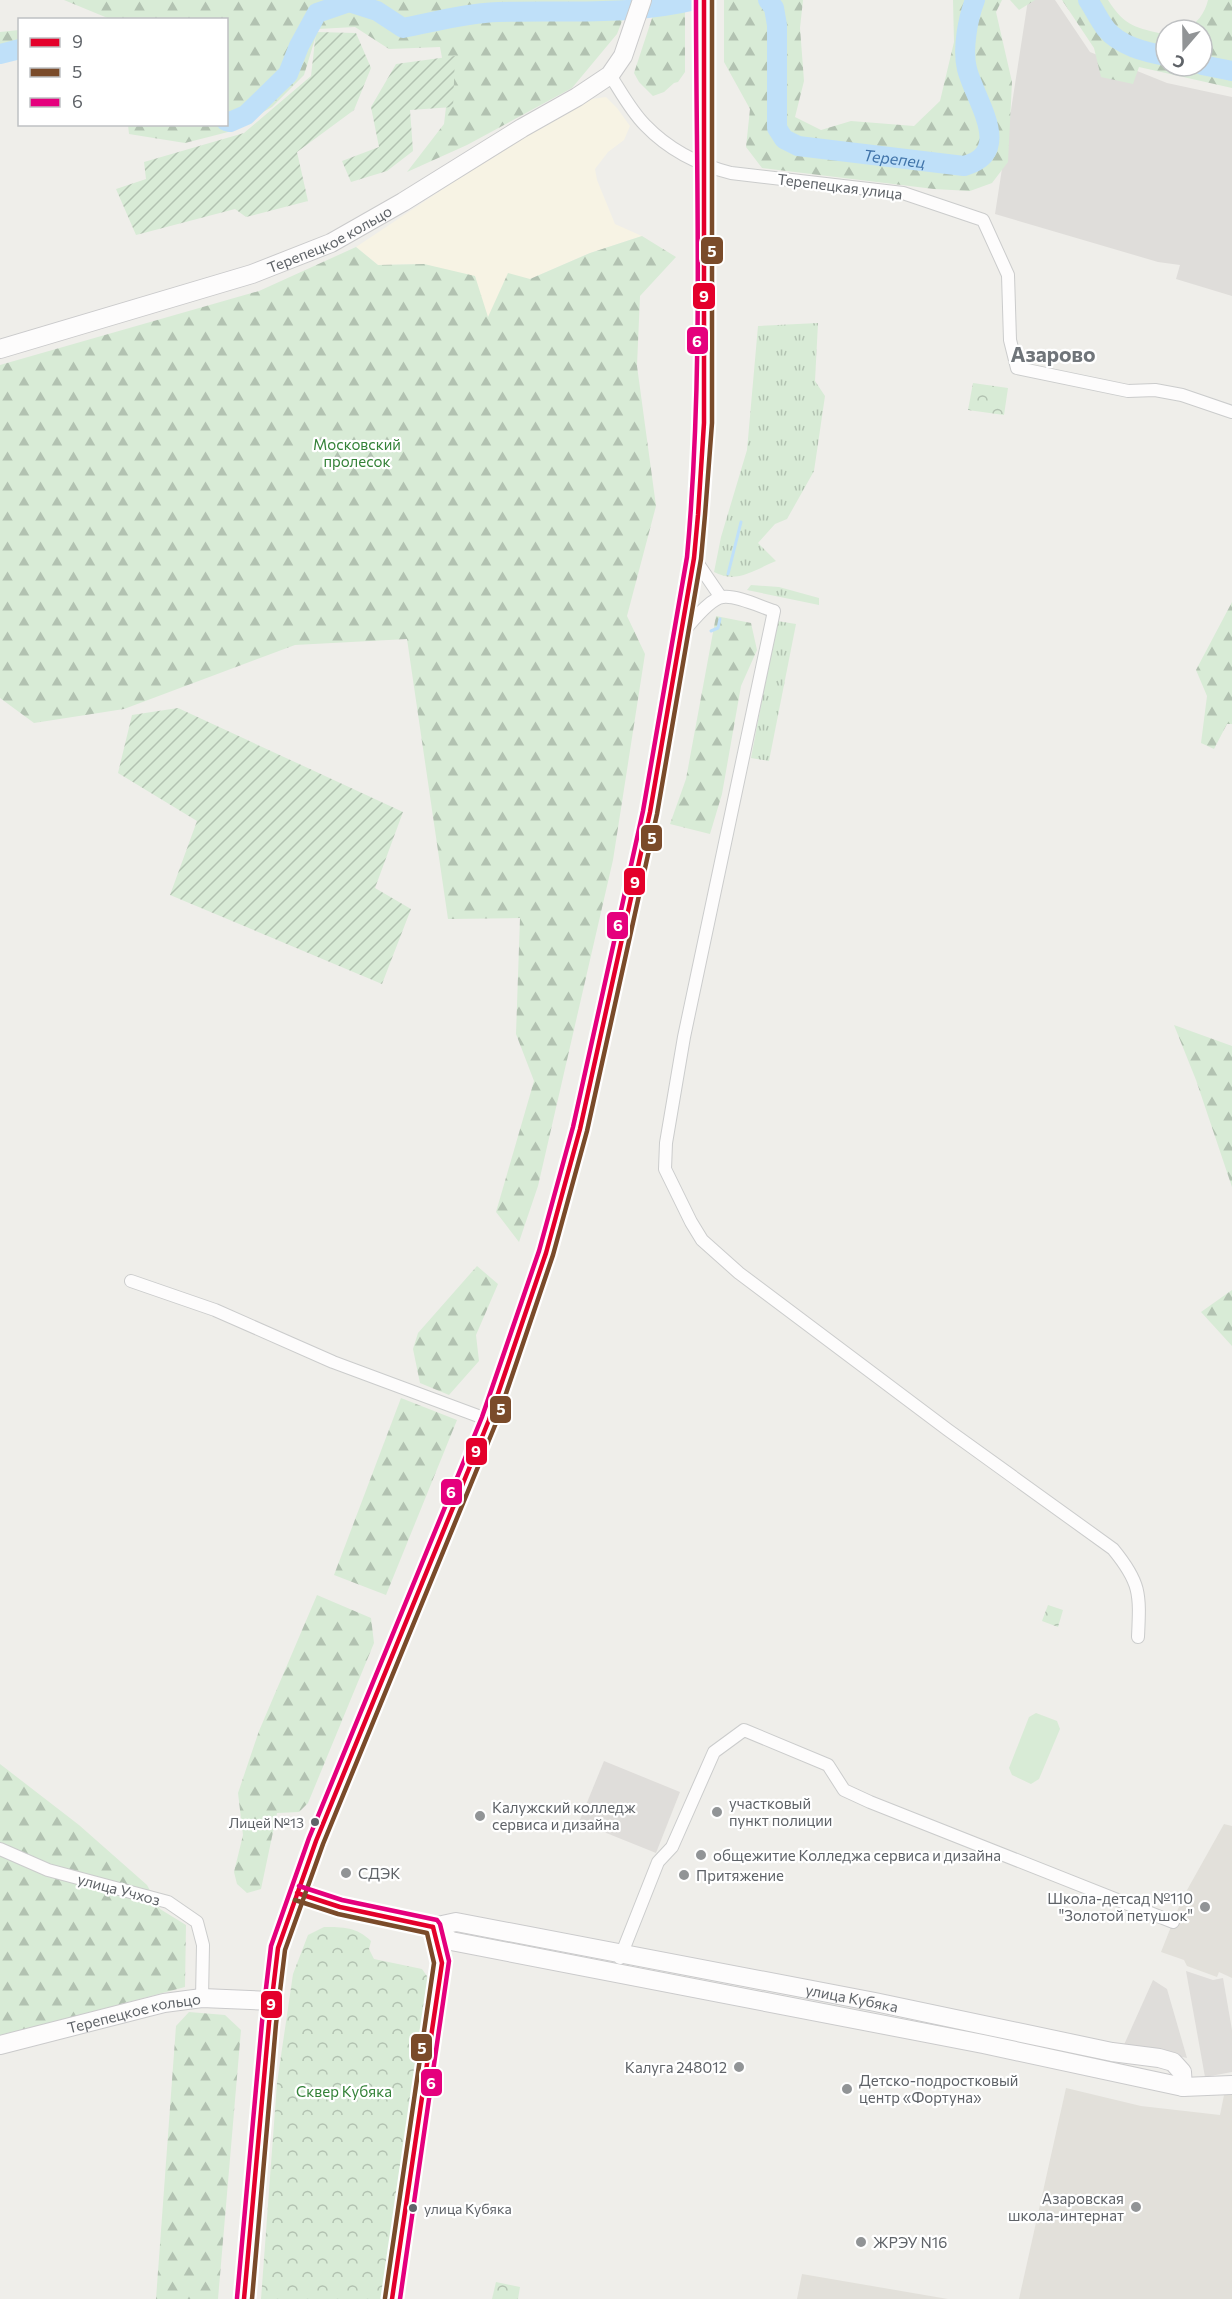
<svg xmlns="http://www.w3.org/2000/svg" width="1232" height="2299" viewBox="0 0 1232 2299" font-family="Commissioner,sans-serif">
	<defs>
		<pattern id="grass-tufts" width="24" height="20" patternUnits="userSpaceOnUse" patternTransform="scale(1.5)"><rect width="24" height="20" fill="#d8ebd6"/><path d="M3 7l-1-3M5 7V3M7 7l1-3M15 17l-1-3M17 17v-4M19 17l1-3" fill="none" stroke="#b2c2b1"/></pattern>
		<pattern id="forest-firs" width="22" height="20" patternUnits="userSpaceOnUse" patternTransform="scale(1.5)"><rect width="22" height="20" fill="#d8ebd6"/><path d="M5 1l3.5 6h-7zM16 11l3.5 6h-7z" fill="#b2c2b1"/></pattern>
		<pattern id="park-crowns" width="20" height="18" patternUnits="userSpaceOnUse" patternTransform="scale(1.5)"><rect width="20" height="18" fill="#d8ebd6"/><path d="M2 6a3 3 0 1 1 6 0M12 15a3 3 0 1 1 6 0" fill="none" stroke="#b2c2b1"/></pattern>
		<pattern id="garden-furrows" width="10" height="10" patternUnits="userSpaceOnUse" patternTransform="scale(1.5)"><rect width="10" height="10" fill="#d8ebd6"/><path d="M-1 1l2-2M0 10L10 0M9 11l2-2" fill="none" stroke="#b2c2b1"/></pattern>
	</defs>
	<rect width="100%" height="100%" fill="#efeeea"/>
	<polygon fill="#f7f3e4" points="606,97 617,108 630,126 624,140 608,152 595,169 597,180 615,224 642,236 590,253 530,279 488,318 424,264 378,265 356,247 515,141 592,99"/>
	<g fill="#dfddda">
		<polygon points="1028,0 1055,0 1090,52 1167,83 1232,97 1232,296 1176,279 1180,265 1158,262 995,214"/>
		<polygon points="604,1761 680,1792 656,1853 579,1822"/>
		<polygon points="1186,1971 1213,1980 1223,1978 1232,2030 1232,2072 1205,2077"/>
		<polygon points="1153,1980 1167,1989 1187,2058 1155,2051 1123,2047"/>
	</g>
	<g fill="#e2e0da">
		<polygon points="1224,1824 1232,1826 1232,1978 1219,1972 1217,1977 1187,1966 1184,1960 1161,1952 1182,1899"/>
		<polygon points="1066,2088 1141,2106 1220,2115 1224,2095 1232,2094 1232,2299 1019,2299"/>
		<polygon points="802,2274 948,2299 797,2299"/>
	</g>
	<g fill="url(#grass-tufts)">
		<path d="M818 323 815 381 825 396 814 471 787 519 775 524 758 543 776 561C754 570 736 584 714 572L721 537 747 450 758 326Z"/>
		<polygon points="751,585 779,587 819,598 819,605 747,590"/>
		<polygon points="777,621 796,624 769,761 751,758"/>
	</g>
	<g fill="url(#forest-firs)">
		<polygon points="64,0 623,0 629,3 617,34 572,88 467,145 407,172 444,124 448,90 440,47 389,49 355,27 318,29 304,75 272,107 228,132 185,143 129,134 128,125 226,124 226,20 110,19"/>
		<polygon points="658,0 685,0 685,72 678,82 674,83 664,92 653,96 639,82 634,73"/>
		<polygon points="724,0 803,0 800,28 804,81 795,117 821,130 851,121 914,126 940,101 954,42 953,0 1002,0 996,12 1012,82 1008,162 992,183 970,191 934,189 762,168 746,147 750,109 724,62"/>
		<polygon points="1010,0 1035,0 1019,10"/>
		<path d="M1062 0H1108C1126 28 1136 27 1166 35V66H1202V30H1184C1197 24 1205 13 1208 0H1232V88L1139 67 1133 84 1101 77 1094 48Z"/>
		<polygon points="19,30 19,50 3,52 0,55 0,32"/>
		<polygon points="642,236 676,257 640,296 637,366 656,506 627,616 645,654 613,860 538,1186 519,1242 496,1212 534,1081 516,1034 520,918 448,919 407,639 295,645 124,709 34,723 0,698 0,365 259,291 356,247 378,265 424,264 475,276 488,317 508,273 530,279 590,253"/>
		<polygon points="1232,602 1232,724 1227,724 1214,749 1201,743 1207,696 1196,670"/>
		<polygon points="716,616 751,623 757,650 741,686 722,794 710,834 670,824 686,779"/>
		<polygon points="1174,1025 1232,1046 1232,1187 1196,1080"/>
		<polygon points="477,1266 498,1284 476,1335 479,1361 449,1395 420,1383 413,1349 418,1333"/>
		<polygon points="1232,1290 1232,1346 1201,1312"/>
		<polygon points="401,1398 457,1420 386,1595 334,1575"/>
		<polygon points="317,1595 371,1618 374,1643 308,1803 299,1812 277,1813 261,1889 247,1893 237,1884 234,1872 243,1835 238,1793 259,1731"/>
		<polygon points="0,1764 79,1825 147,1885 160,1909 186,1925 185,1987 0,2036"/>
		<polygon points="189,2012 225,2015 241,2030 218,2299 156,2299 176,2026"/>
	</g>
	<g fill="url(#park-crowns)">
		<polygon points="973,383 1008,388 1004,415 968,410"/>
		<polygon points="1048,1605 1063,1610 1058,1627 1042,1621"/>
		<path d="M324 1927C343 1927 357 1927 371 1941L369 1949 374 1959 422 1969 429 1979 382 2299H261L277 2083 293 1974 308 1935Z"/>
		<polygon points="496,2282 520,2287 518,2299 492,2299"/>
	</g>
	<g fill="url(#garden-furrows)">
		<polygon points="316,32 356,33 371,68 354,110 297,152 308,201 246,217 235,209 136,235 116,189 146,179 144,162 244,133 311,76"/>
		<polygon points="455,56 453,107 410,110 413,151 387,171 351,182 342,161 379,147 371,107 396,64"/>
		<polygon points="178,708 403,812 375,888 411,909 382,984 170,895 197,821 118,773 132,715"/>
	</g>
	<polygon fill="#d8ebd6" points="1036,1713 1057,1721 1060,1729 1039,1779 1031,1784 1012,1775 1009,1768 1029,1717"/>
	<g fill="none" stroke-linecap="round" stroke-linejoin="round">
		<g stroke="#bfe0f9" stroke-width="3">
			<polyline points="728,574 741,522"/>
			<polyline points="711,631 718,628 720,619"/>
		</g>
		<g stroke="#bfe0f9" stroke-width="20">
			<path id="s1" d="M768 0 774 8 777 25V128L784 139 798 146 964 166C1015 152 975 101 967 69 962 49 968 18 975 0"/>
			<path d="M1088 0C1094 9 1099 20 1106 29 1120 46 1145 52 1166 56"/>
			<polyline points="0,54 20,49"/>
			<polyline points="1202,65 1232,71"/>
			<path d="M226 121 230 122 246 115 288 74 299 46 317 13 349 2 377 11 403 28C434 22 467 13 498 12 564 10 630 16 695 0"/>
		</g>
		<defs>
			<g id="street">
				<path d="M610 75C621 92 631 111 645 125 668 149 699 165 731 173L903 193 983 220 1008 275 1010 340 1017 368 1128 391 1155 390 1182 395 1232 412"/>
				<polyline points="694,558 720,596"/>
				<path d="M683 632C692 622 710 598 723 597 736 595 761 607 774 611L684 1037 666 1143 665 1169 691 1222 702 1240 739 1273 948 1430 1113 1549C1141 1583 1140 1594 1138 1637"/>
				<polyline points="131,1281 215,1310 333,1362 489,1420"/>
				<polyline points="0,1849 48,1870 168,1902 197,1922 203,1945 202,1998"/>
				<polyline points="620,1958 658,1862 672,1847 714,1752 744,1730 828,1765 844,1790 870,1802 1173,1922"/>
				<polyline points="392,2299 442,1963 433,1928"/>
			</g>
			<g id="secondary">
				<path id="s2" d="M0 349 252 274 331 243 403 202 522 128 577 97 610 75 623 56 642 0"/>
				<path id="s3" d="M297 1893 340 1907 433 1927 456 1922 875 2002 1112 2052 1159 2058 1173 2062 1182 2072 1183 2087"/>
				<polyline points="433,1927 451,1941 983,2044 1183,2087 1232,2085"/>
				<path id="s4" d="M0 2045 164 2003 202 1998 271 2001"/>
			</g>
			<polyline id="primary" points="244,2299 269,2023 278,1948 316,1841 489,1420 546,1253 580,1129 650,812 694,558 704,423 705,314"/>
		</defs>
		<use href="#street" stroke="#cbcccc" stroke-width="14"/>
		<use href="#secondary" stroke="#cacacb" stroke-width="20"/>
		<use href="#primary" stroke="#d7ceb8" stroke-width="22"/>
		<use href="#street" stroke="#fdfcfc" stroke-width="12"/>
		<use href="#secondary" stroke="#fdfcfc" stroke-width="18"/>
		<use href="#primary" stroke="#f4f2e9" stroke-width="20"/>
		<defs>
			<polyline id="primary-bridge" points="704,0 705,314"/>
		</defs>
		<use href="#primary-bridge" stroke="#d7ceb8" stroke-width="22" stroke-linecap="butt"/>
		<use href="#primary-bridge" stroke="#f4f2e9" stroke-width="20"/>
		<defs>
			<g id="bus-1">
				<polyline points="297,1893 340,1907 433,1927"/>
				<polyline points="244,2299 269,2023 278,1948 316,1841 489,1420 546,1253 580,1129 650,812 694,558 698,515 704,423 704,0"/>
				<polyline points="392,2299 442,1963 433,1927"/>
			</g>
			<g id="bus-2">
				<polyline points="295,1900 338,1914 427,1933 434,1963 385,2298"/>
				<polyline points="252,2299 276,2024 285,1950 323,1844 496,1423 553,1255 587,1131 657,814 701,559 705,515 712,423 712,0"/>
			</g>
			<g id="bus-3">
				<polyline points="299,1886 342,1900 437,1920 440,1924 449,1961 400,2299"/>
				<path d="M237 2298 262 2022 271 1946 309 1838 482 1417 539 1251 573 1127 643 811 687 557C704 372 696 185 696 0"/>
			</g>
		</defs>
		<use href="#bus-1" stroke="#fff" stroke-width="9"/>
		<use href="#bus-2" stroke="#fff" stroke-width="9"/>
		<use href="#bus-3" stroke="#fff" stroke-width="9"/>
		<use href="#bus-1" stroke="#e4002b" stroke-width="4.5"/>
		<use href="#bus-2" stroke="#7a4b2a" stroke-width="4.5"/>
		<use href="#bus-3" stroke="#e5007d" stroke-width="4.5"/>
	</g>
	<g fill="#919496" stroke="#fff" stroke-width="2">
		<circle cx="717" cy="1812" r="6"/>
		<circle cx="480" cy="1816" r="6"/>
		<circle cx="701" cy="1855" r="6"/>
		<circle cx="346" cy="1873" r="6"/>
		<circle cx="684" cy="1875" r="6"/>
		<circle cx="1205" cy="1907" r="6"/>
		<circle cx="739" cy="2067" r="6"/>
		<circle cx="847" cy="2089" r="6"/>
		<circle cx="1136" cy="2207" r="6"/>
		<circle cx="861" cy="2242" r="6"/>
	</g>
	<g fill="#5f6368" stroke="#fff" stroke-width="2">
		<circle cx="315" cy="1822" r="5"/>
		<circle cx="413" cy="2208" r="5"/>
	</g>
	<g text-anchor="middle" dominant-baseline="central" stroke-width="4.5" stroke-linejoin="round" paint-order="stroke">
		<g font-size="14" fill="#5f6368" stroke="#fff" text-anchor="end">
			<text x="304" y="1822">Лицей №13</text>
			<text x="424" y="2208" text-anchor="start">улица Кубяка</text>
		</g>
		<g font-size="15" fill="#5f6368" stroke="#fff">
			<text transform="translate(840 186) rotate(7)">Терепецкая улица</text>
			<text stroke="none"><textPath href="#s2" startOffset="348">Терепецкое кольцо</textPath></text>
			<text transform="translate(119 1889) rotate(15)">улица Учхоз</text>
			<text stroke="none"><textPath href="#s3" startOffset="567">улица Кубяка</textPath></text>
			<text stroke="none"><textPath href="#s4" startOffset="138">Терепецкое кольцо</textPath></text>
		</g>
		<g font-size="15" fill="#348238" stroke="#fff">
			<text x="357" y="444">Московский<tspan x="357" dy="17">пролесок</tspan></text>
			<text x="344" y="2091">Сквер Кубяка</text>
		</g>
		<g font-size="15" fill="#5f6368" stroke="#fff" text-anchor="start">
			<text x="729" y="1803">участковый<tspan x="729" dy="17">пункт полиции</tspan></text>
			<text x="492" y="1807">Калужский колледж<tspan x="492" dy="17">сервиса и дизайна</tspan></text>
			<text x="713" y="1855">общежитие Колледжа сервиса и дизайна</text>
			<text x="358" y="1873">СДЭК</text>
			<text x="696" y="1875">Притяжение</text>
			<text x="1193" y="1898" text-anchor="end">Школа-детсад №110<tspan x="1193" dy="17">"Золотой петушок"</tspan></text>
			<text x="727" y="2067" text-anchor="end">Калуга 248012</text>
			<text x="859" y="2080">Детско-подростковый<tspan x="859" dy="17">центр «Фортуна»</tspan></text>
			<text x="1124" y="2198" text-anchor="end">Азаровская<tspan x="1124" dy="17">школа-интернат</tspan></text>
			<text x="873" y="2242">ЖРЭУ N16</text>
		</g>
		<g font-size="16" font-style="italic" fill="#4174aa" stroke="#fff">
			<text stroke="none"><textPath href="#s1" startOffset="256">Терепец</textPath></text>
		</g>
		<g font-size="21" font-weight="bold" fill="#70757a" stroke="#fff">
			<text x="1053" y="353">Азарово</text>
		</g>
	</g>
	<g stroke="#fff" stroke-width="2">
		<rect x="700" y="236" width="24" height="29" rx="6" fill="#7a4b2a"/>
		<rect x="692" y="282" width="24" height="28" rx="6" fill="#e4002b"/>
		<rect x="686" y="326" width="23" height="29" rx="6" fill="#e5007d"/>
		<rect x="640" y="824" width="23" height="28" rx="6" fill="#7a4b2a"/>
		<rect x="623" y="867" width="23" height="29" rx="6" fill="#e4002b"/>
		<rect x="606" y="911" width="23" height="29" rx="6" fill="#e5007d"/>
		<rect x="489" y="1395" width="23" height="29" rx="6" fill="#7a4b2a"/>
		<rect x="465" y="1437" width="23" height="29" rx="6" fill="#e4002b"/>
		<rect x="440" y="1478" width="23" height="28" rx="6" fill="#e5007d"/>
		<rect x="260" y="1990" width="23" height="29" rx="6" fill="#e4002b"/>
		<rect x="410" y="2033" width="23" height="29" rx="6" fill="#7a4b2a"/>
		<rect x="420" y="2068" width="23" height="29" rx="6" fill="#e5007d"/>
	</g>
	<g font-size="16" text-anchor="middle" font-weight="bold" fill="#fff">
		<text x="712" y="257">5</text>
		<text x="704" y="302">9</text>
		<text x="697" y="347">6</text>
		<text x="652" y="844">5</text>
		<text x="635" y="888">9</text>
		<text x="618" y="931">6</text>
		<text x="501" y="1415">5</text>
		<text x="476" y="1457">9</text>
		<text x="451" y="1498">6</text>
		<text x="271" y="2010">9</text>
		<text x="422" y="2054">5</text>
		<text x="431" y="2089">6</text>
	</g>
	<rect x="18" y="18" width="210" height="108" fill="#ffffff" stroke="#bfc1c3" stroke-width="1.5"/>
	<rect x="30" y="38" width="30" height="9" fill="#e4002b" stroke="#bfc1c3" stroke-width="1.5"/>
	<text x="72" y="48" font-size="18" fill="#5f6368">9</text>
	<rect x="30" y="68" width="30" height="9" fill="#7a4b2a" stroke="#bfc1c3" stroke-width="1.5"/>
	<text x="72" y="78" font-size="18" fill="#5f6368">5</text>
	<rect x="30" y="98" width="30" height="9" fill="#e5007d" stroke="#bfc1c3" stroke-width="1.5"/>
	<text x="72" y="108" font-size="18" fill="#5f6368">6</text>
	<g transform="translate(1184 48) rotate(200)"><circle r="28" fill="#ffffff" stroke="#bfc1c3" stroke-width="1.5"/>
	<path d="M0-4.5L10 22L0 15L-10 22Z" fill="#919496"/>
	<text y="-9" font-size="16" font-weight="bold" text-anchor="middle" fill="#5f6368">С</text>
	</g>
</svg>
